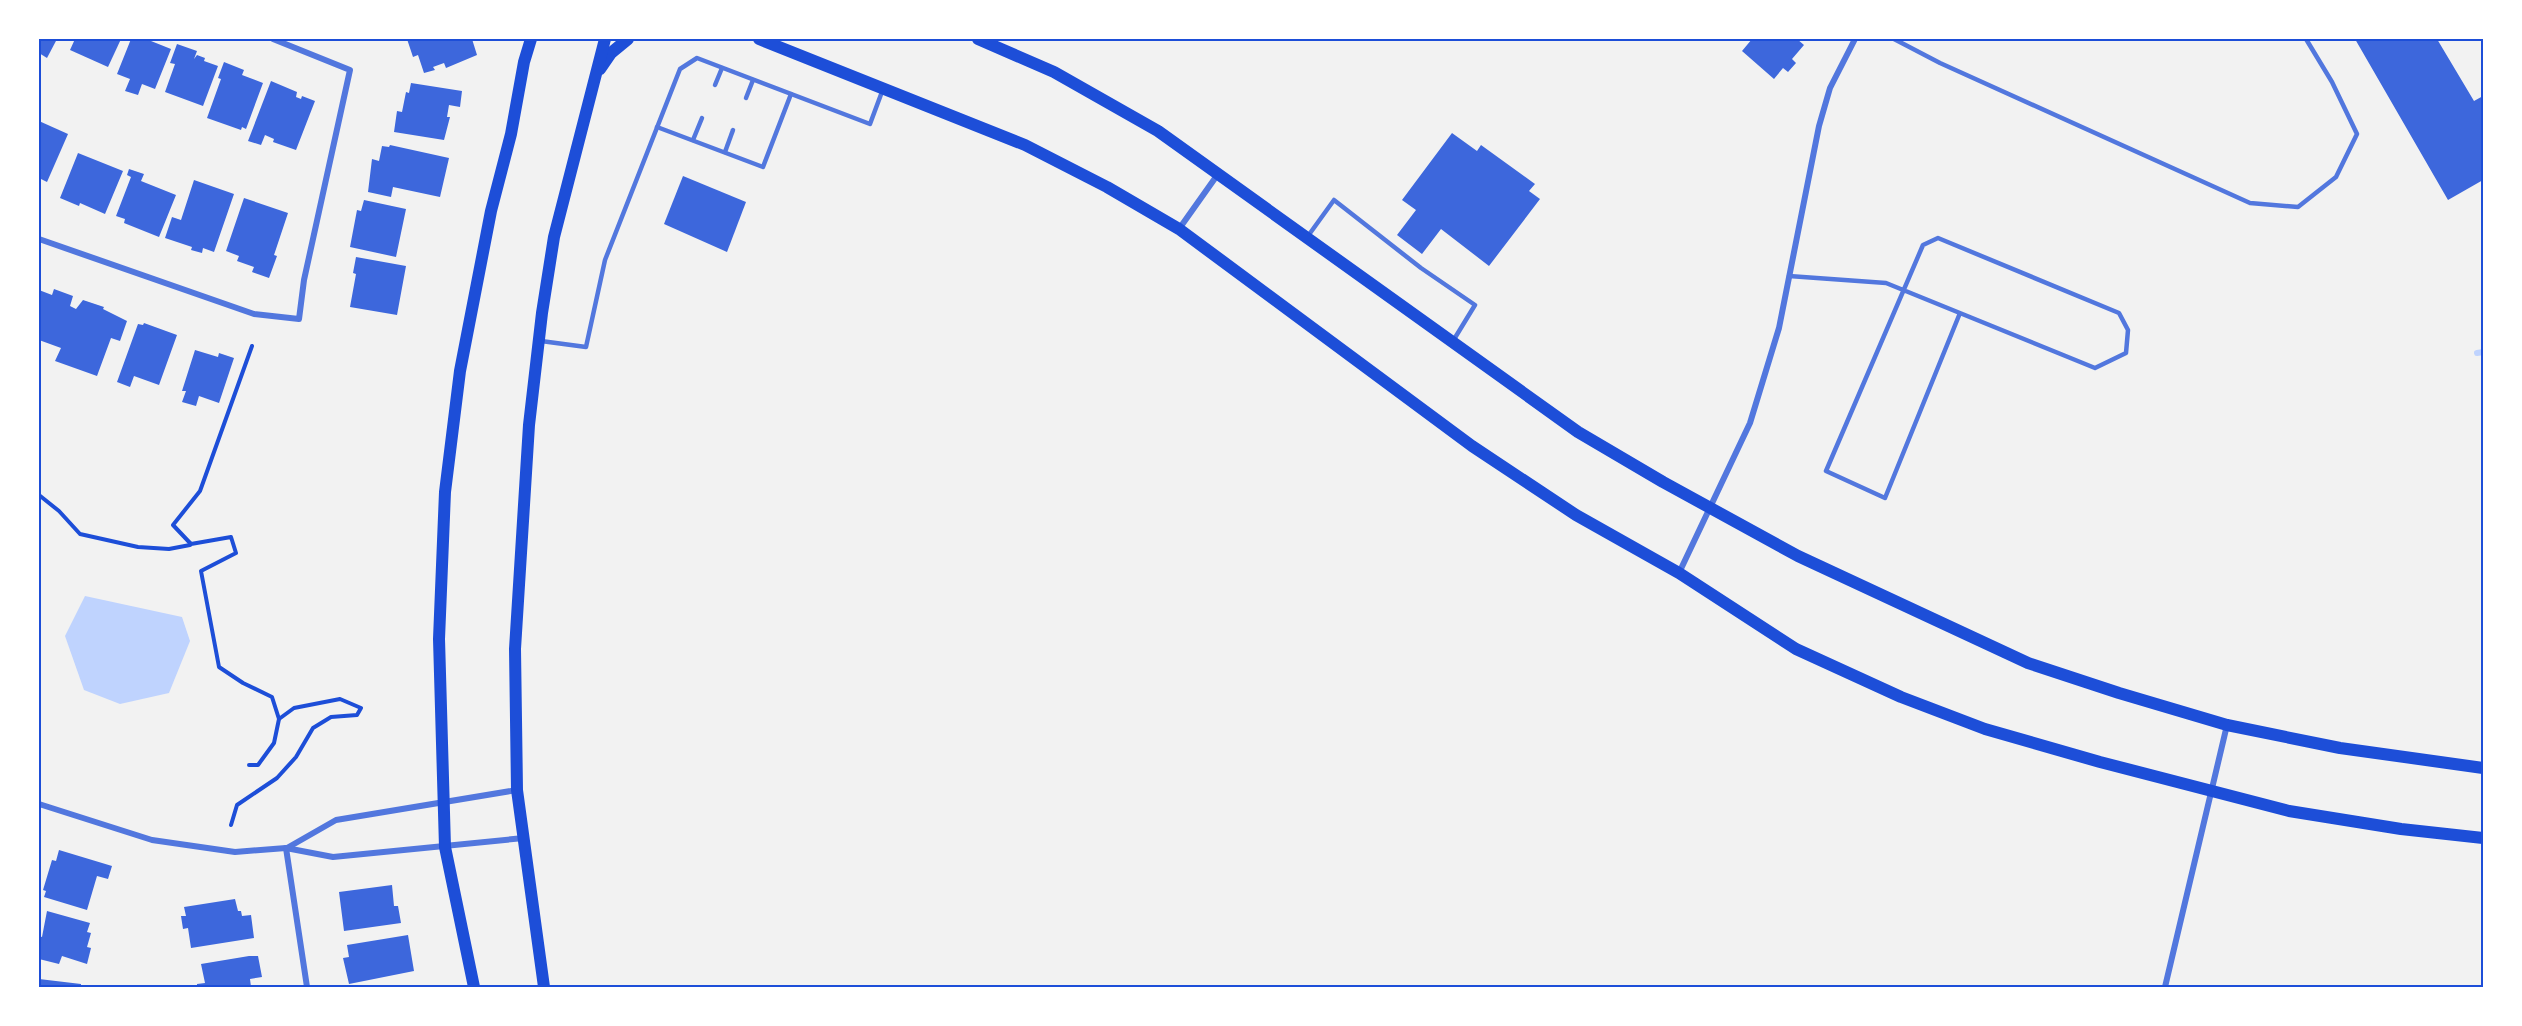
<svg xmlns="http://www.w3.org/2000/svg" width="2522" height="1026" viewBox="0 0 2522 1026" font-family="'Asap Condensed',sans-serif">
	<rect width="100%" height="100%" fill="#f2f2f2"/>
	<polygon fill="#bfd3fe" points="85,596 182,617 190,641 169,693 120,704 84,690 65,636"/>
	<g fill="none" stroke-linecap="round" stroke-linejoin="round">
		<polyline stroke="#bfd3fe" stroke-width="6" points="2477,353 2483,352"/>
	</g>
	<g fill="#3d67dc">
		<polygon points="39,39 57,39 47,58 39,53"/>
		<polygon points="75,39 121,39 108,67 70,50"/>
		<polygon points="131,39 146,39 171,49 155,89 142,84 138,95 125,91 130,79 117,74"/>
		<polygon points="407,39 472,39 477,55 446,68 444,63 433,67 435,70 424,73 418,55 413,57"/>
		<polygon points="1752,39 1797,39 1804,45 1792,59 1796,63 1788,72 1783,68 1774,79 1742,51"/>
		<polygon points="2355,39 2437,39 2474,101 2483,96 2483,180 2448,200"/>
		<polygon points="177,44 197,51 194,59 197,55 205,58 204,61 218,66 203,106 165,92 175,64 170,63"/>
		<polygon points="224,62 244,70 242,75 263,83 246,129 242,127 241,130 207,118 221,79 218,78"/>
		<polygon points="271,81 297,92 296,97 301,99 302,96 315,101 296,150 273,142 274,139 265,135 261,145 248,141"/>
		<polygon points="411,83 462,91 460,107 449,105 447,117 450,117 444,140 394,132 397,111 402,112 406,92 409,93"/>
		<polygon points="39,121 68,134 47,182 39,178"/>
		<polygon points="1452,133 1477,151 1481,145 1535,184 1529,191 1540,199 1489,266 1441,229 1422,254 1397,235 1416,210 1402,200"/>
		<polygon points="390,145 449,158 440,197 393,187 391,197 368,192 372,159 379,161 382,146 389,147"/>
		<polygon points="78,153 123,171 105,214 80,203 79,206 60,198"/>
		<polygon points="129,169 144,174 141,181 176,195 159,237 124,223 125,219 116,216 131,177 127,175"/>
		<polygon points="683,176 746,202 727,252 664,224"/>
		<polygon points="194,180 234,194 214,252 203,248 202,253 191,250 192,247 165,238 172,217 181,220"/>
		<polygon points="244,198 288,213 274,255 277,256 269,278 252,272 254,267 237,261 239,256 226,251"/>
		<polygon points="364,200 406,209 396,257 350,247 357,210 361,211"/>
		<polygon points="356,257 406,266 397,315 350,307 356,274 353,273"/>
		<polygon points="54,289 73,296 70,306 76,309 83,300 104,307 103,309 127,321 120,341 111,338 97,376 55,361 61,348 39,340 39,290 52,295"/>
		<polygon points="144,323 177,335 159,385 134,376 130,387 117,382 138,324 143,325"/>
		<polygon points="195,350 218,357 219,353 234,358 219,403 199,396 196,406 182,402 186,391 182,391"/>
		<polygon points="59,850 112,866 108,879 97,876 87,910 44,897 46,891 43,890 52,860 56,861"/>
		<polygon points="392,885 394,906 398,906 401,923 344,931 339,892"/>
		<polygon points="235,899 238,911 241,911 242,916 251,915 254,938 191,948 188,928 183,929 181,916 186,916 184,907"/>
		<polygon points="47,911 90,923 87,932 91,933 87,947 91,948 87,964 62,956 59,964 39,959 39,936 42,937"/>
		<polygon points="408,935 414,971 349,984 343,958 349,957 347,945"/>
		<polygon points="249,956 258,956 262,977 250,979 251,987 197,987 197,984 205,983 201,964"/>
		<polygon points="39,979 81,984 81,987 39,987"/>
	</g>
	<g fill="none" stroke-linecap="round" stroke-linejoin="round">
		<g stroke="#1d4ed8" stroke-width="4">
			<polyline points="252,346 200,491 173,525 191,544 231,537 236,553 201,571 219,667 243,683 272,697 279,719"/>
			<polyline points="39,495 59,511 80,534 138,547 169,549 190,545"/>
			<polyline points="231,825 237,805 277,778 296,757 313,728 331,717 357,715 361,708 340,699 294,708 279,719 274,743 258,765 249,765"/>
		</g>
		<g stroke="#5277de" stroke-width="4.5">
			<polyline points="1894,39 1940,63 2250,203 2298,207 2336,177 2357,134 2332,82 2306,39"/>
			<polyline points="715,85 722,68"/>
			<polyline points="746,98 753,80"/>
			<polyline points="657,127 763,167 791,94"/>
			<polyline points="693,140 702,118"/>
			<polyline points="725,152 733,130"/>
			<polyline points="1308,236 1334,200 1421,268 1475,305 1453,341"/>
			<polyline points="1789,276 1886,283 2095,368 2126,353 2128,330 2119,313 1938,238 1923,245 1826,471 1885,498 1960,313"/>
			<polyline points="541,341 586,347 605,260 680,69 697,58 870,124 883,89"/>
		</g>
		<g stroke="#5277de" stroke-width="6">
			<polyline points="1179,229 1218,174"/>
			<polyline points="39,239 254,314 299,319 304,280 350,70 273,39"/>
			<polyline points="1679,573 1750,423 1779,328 1819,126 1830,88 1855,39"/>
			<polyline points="39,804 152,840 235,852 286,848 333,857 524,838"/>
			<polyline points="286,848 307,987"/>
			<polyline points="287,848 336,820 517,790"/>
			<polyline points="2165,987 2227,725"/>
		</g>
		<g stroke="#1d4ed8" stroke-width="12">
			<polyline points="759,39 1025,145 1107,187 1179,229 1472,446 1576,515 1679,573 1796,649 1901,697 1985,729 2100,762 2289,811 2401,829 2483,838"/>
			<polyline points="978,39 1054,72 1158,131 1578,432 1663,482 1798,556 2028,663 2119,693 2227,725 2340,748 2483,768"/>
			<polyline points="600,69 611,53 628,39"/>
			<polyline points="474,987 445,847 439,639 445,492 460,371 491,211 511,134 524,62 531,39"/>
			<polyline points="544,987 517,790 515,649 529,425 542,313 554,237 605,39"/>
		</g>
	</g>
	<rect width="2522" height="1026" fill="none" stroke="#ffffff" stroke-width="81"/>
	<rect x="40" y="40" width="2442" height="946" fill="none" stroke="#1d4ed8" stroke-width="2"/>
</svg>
